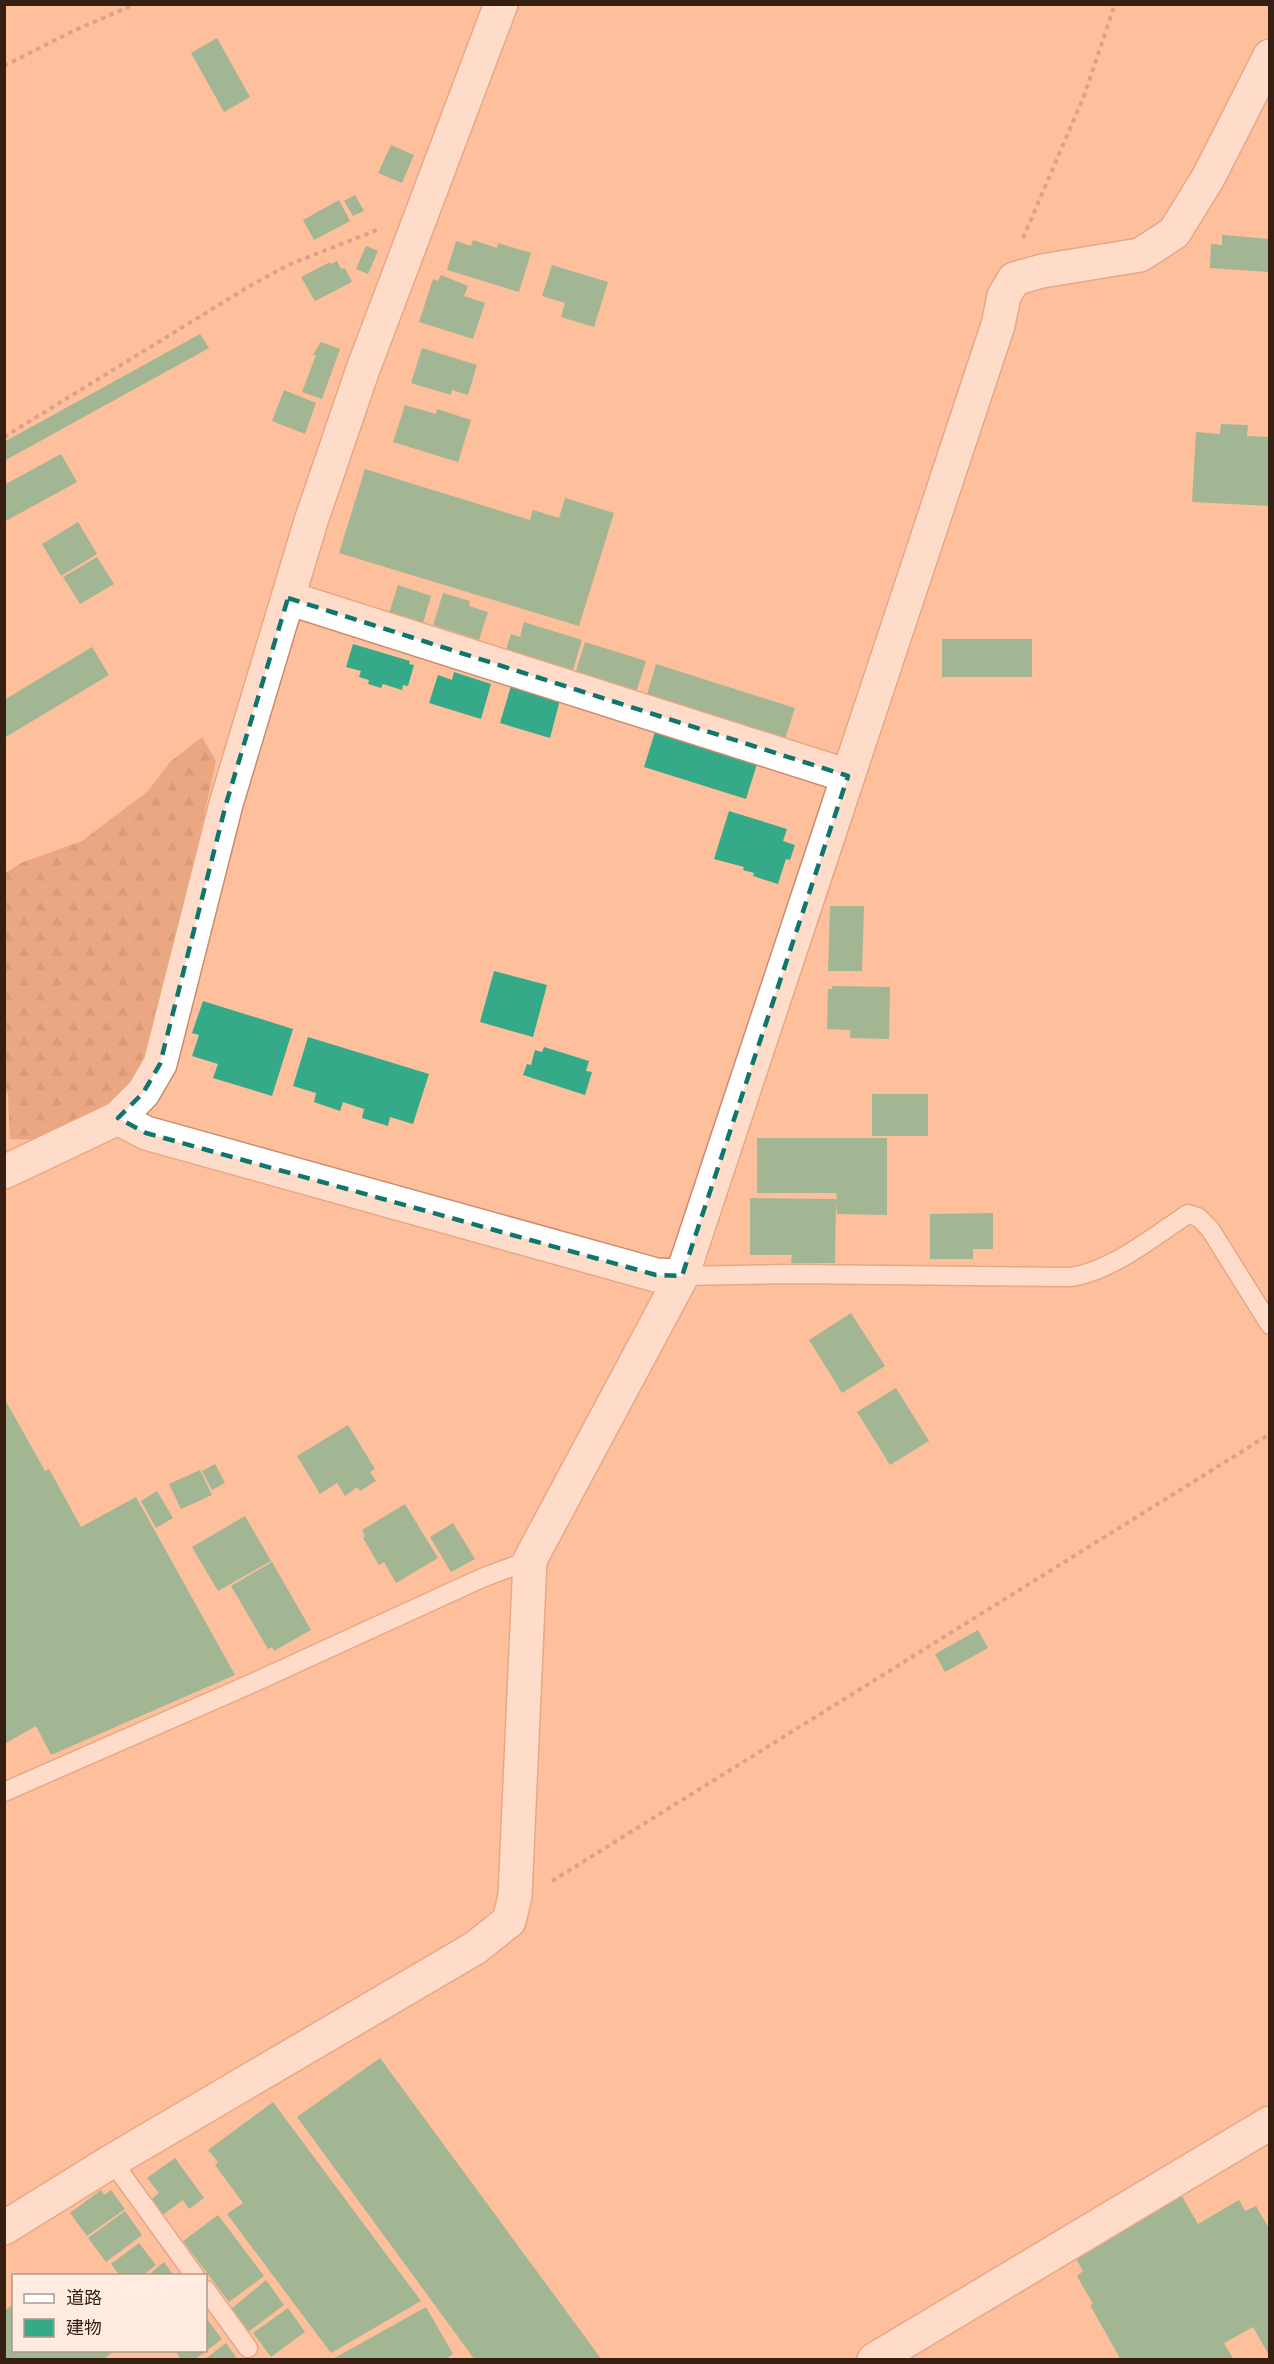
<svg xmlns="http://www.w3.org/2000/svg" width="1274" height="2364" viewBox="0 0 1274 2364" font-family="Overpass,'Noto Sans JP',sans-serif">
	<defs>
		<pattern id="forest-firs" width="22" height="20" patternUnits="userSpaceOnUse" patternTransform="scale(1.5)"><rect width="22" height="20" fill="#d58a60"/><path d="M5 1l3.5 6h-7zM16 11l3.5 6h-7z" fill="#ae704e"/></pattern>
	</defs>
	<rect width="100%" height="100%" fill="#febf9c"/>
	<polygon fill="url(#forest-firs)" points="202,737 216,761 175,947 144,1068 120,1096 71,1128 38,1140 10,1139 8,1096 4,1080 4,874 21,863 82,841 148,791 170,762"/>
	<g fill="#34aa88">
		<polygon points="217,38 250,97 224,112 191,53"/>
		<polygon points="391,145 414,155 402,183 378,173"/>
		<polygon points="355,195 364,211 353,216 344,201"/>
		<polygon points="339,200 350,221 314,240 303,220"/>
		<polygon points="1222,235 1270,239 1270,272 1210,268 1211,244 1222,245"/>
		<polygon points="473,240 497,248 498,243 531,253 519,292 447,270 456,241 471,246"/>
		<polygon points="366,246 378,251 368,274 356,269"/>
		<polygon points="337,261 341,269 345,268 352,282 315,301 301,277 330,262 331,264"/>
		<polygon points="552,265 608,282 594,327 561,317 565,303 542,296"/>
		<polygon points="441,275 468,286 464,296 485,303 473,339 419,322 433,279 438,281"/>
		<polygon points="200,334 209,348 4,461 4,442"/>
		<polygon points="321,342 340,349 322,399 302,392 316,355 313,355"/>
		<polygon points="422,348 477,365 468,395 452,390 451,395 411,383"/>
		<polygon points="284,390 316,403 305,434 272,421"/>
		<polygon points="405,405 436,414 437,409 471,420 458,462 393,442"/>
		<polygon points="1221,424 1248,425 1247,436 1270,437 1270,506 1192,502 1196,432 1220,434"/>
		<polygon points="61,454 77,482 4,522 4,485"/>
		<polygon points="365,469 530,520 533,510 559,518 565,498 614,513 579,626 339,553"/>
		<polygon points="78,522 97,554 61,576 42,544"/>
		<polygon points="97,557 114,584 80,604 63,577"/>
		<polygon points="398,585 431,596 423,623 389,613"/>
		<polygon points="443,593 470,601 469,606 488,612 479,640 433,625"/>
		<polygon points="524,622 582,640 572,673 505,653 511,634 520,637"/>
		<rect x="942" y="639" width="90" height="38"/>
		<polygon points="585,642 646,661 634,699 573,680"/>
		<polygon points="353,644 410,661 409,664 414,665 408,686 403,685 402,690 383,684 381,688 368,684 369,680 359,677 361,671 346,667"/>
		<polygon points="92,647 109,675 4,738 4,700"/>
		<polygon points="656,664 795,708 784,742 646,698"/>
		<polygon points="454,672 491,684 481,719 429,703 438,675 452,680"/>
		<polygon points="511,686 560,700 550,738 500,723"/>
		<polygon points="655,732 757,764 746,799 644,767"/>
		<polygon points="729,811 787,829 783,841 795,845 790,860 786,859 778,884 753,876 754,873 743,870 744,867 714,859"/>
		<polygon points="830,906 864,906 862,971 828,971"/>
		<polygon points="494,971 547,985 533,1037 480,1022"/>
		<polygon points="832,986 890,987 889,1039 850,1038 850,1030 827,1029 828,989 832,989"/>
		<polygon points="203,1001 293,1029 272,1096 213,1078 218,1064 192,1056 199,1035 192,1033"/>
		<polygon points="308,1037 429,1074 413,1124 390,1117 388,1126 362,1118 364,1109 343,1102 340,1111 314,1102 316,1093 293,1086"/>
		<polygon points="544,1047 589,1061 586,1071 592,1072 585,1095 523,1075 527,1064 531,1065 535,1050 542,1052"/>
		<rect x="872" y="1094" width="56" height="42"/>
		<polygon points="757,1138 887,1138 887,1215 837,1214 836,1202 835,1263 791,1263 792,1255 750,1255 750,1198 837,1199 836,1193 757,1193"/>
		<polygon points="993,1213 993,1249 973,1249 973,1259 930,1259 930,1214"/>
		<polygon points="851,1313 885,1366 842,1393 809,1340"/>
		<polygon points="896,1388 929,1441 890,1465 857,1412"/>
		<polygon points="4,1398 45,1471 49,1469 81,1527 136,1497 235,1675 51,1755 36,1726 6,1743"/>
		<polygon points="348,1425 375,1469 370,1472 376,1481 360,1491 357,1487 345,1496 337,1483 320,1494 297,1456"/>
		<polygon points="215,1464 225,1483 212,1490 202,1471"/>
		<polygon points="200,1470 212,1495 181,1509 169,1484"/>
		<polygon points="157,1491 173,1518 156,1528 141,1501"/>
		<polygon points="405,1504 438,1558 396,1583 384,1562 379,1565 363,1538 365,1536 362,1530"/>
		<polygon points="245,1516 271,1561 218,1591 192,1547"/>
		<polygon points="453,1523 475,1559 451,1572 430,1537"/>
		<polygon points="272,1562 311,1630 274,1651 272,1647 268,1649 231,1586"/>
		<polygon points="978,1630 988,1648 945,1672 935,1654"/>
		<polygon points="380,2058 602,2360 475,2360 297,2117"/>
		<polygon points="273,2102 421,2301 331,2353 227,2214 243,2203 215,2165 218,2162 208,2150"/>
		<polygon points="175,2158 204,2198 189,2209 183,2200 161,2216 150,2200 159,2193 147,2178"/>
		<polygon points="101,2190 104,2195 111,2190 125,2209 87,2236 70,2213"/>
		<polygon points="1179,2191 1198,2224 1239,2200 1245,2211 1256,2206 1270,2230 1270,2357 1253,2327 1224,2343 1234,2360 1121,2360 1090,2305 1093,2304 1077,2276 1083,2271 1072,2252"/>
		<polygon points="125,2211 142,2235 106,2262 88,2238"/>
		<polygon points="218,2215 264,2276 229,2302 183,2241"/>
		<polygon points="139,2243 156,2265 142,2276 120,2276 111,2264"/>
		<polygon points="164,2262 174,2276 147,2276"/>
		<polygon points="266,2280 284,2305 248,2332 231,2309"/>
		<polygon points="14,2304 14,2350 115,2350 103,2360 4,2360 4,2311"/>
		<polygon points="426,2307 453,2354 444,2360 331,2360"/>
		<polygon points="288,2308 305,2332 271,2357 253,2333"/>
		<polygon points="206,2318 222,2339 194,2360 181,2360 175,2350 206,2350"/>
		<polygon points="226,2343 238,2360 204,2360"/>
	</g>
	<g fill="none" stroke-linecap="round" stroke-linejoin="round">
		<defs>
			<g id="service">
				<path d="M682 1276 794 1274 1071 1277C1112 1271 1154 1236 1188 1214L1198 1217 1210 1229 1270 1325"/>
				<polyline points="4,1792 255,1682 482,1578 530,1560"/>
				<polyline points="112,2161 195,2276"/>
				<polyline points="206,2290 248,2348"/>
			</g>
			<g id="minor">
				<polyline points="288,598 848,776"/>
				<polyline points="118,1118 146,1133 656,1275 682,1276"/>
				<polyline points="4,2228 112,2161 475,1948 509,1921 515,1896 530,1560 682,1276 998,325 1004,296 1014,279 1042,271 1140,255 1174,233 1208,178 1270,56"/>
				<polyline points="874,2360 1270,2123"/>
			</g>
			<polyline id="tertiary" points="4,1172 118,1118 143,1093 160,1064 226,804 311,521 362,372 501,4"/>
		</defs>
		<use href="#service" stroke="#ca8d6c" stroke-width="21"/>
		<use href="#minor" stroke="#ca8d6c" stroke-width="36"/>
		<use href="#tertiary" stroke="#ca8d6c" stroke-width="36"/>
		<g stroke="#b28267" stroke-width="4" stroke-dasharray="4.5 4.5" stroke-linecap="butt">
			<polyline points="4,66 71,32 135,4"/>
			<polyline points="1023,238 1084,96 1115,4"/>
			<polyline points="4,437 248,287 288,265 377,230"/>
			<polyline points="552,1881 1270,1434"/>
		</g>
		<use href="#service" stroke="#fff" stroke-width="18"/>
		<use href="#minor" stroke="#fff" stroke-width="33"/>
		<use href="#tertiary" stroke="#fff" stroke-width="33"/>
	</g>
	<path d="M0 0H1274V2364H0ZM288 598 848 776 682 1276 656 1275 146 1133 118 1118 143 1093 160 1064 226 804Z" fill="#febf9c" fill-opacity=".55" fill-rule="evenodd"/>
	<path fill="none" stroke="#0f766e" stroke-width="4.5" stroke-dasharray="12 8" stroke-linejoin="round" d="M288 598 848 776 682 1276 656 1275 146 1133 118 1118 143 1093 160 1064 226 804Z"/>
	<rect width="1274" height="2364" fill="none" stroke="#361f11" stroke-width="12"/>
	<rect x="12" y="2274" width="195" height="78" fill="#ffebe0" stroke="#af998d" stroke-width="1.5"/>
	<rect x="24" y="2294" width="30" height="9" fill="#ffffff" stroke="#af998d" stroke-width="1.5"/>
	<text x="66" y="2304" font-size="18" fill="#361f11">道路</text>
	<rect x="24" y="2319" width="30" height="18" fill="#34aa88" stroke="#af998d" stroke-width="1.5"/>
	<text x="66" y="2334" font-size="18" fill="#361f11">建物</text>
</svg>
